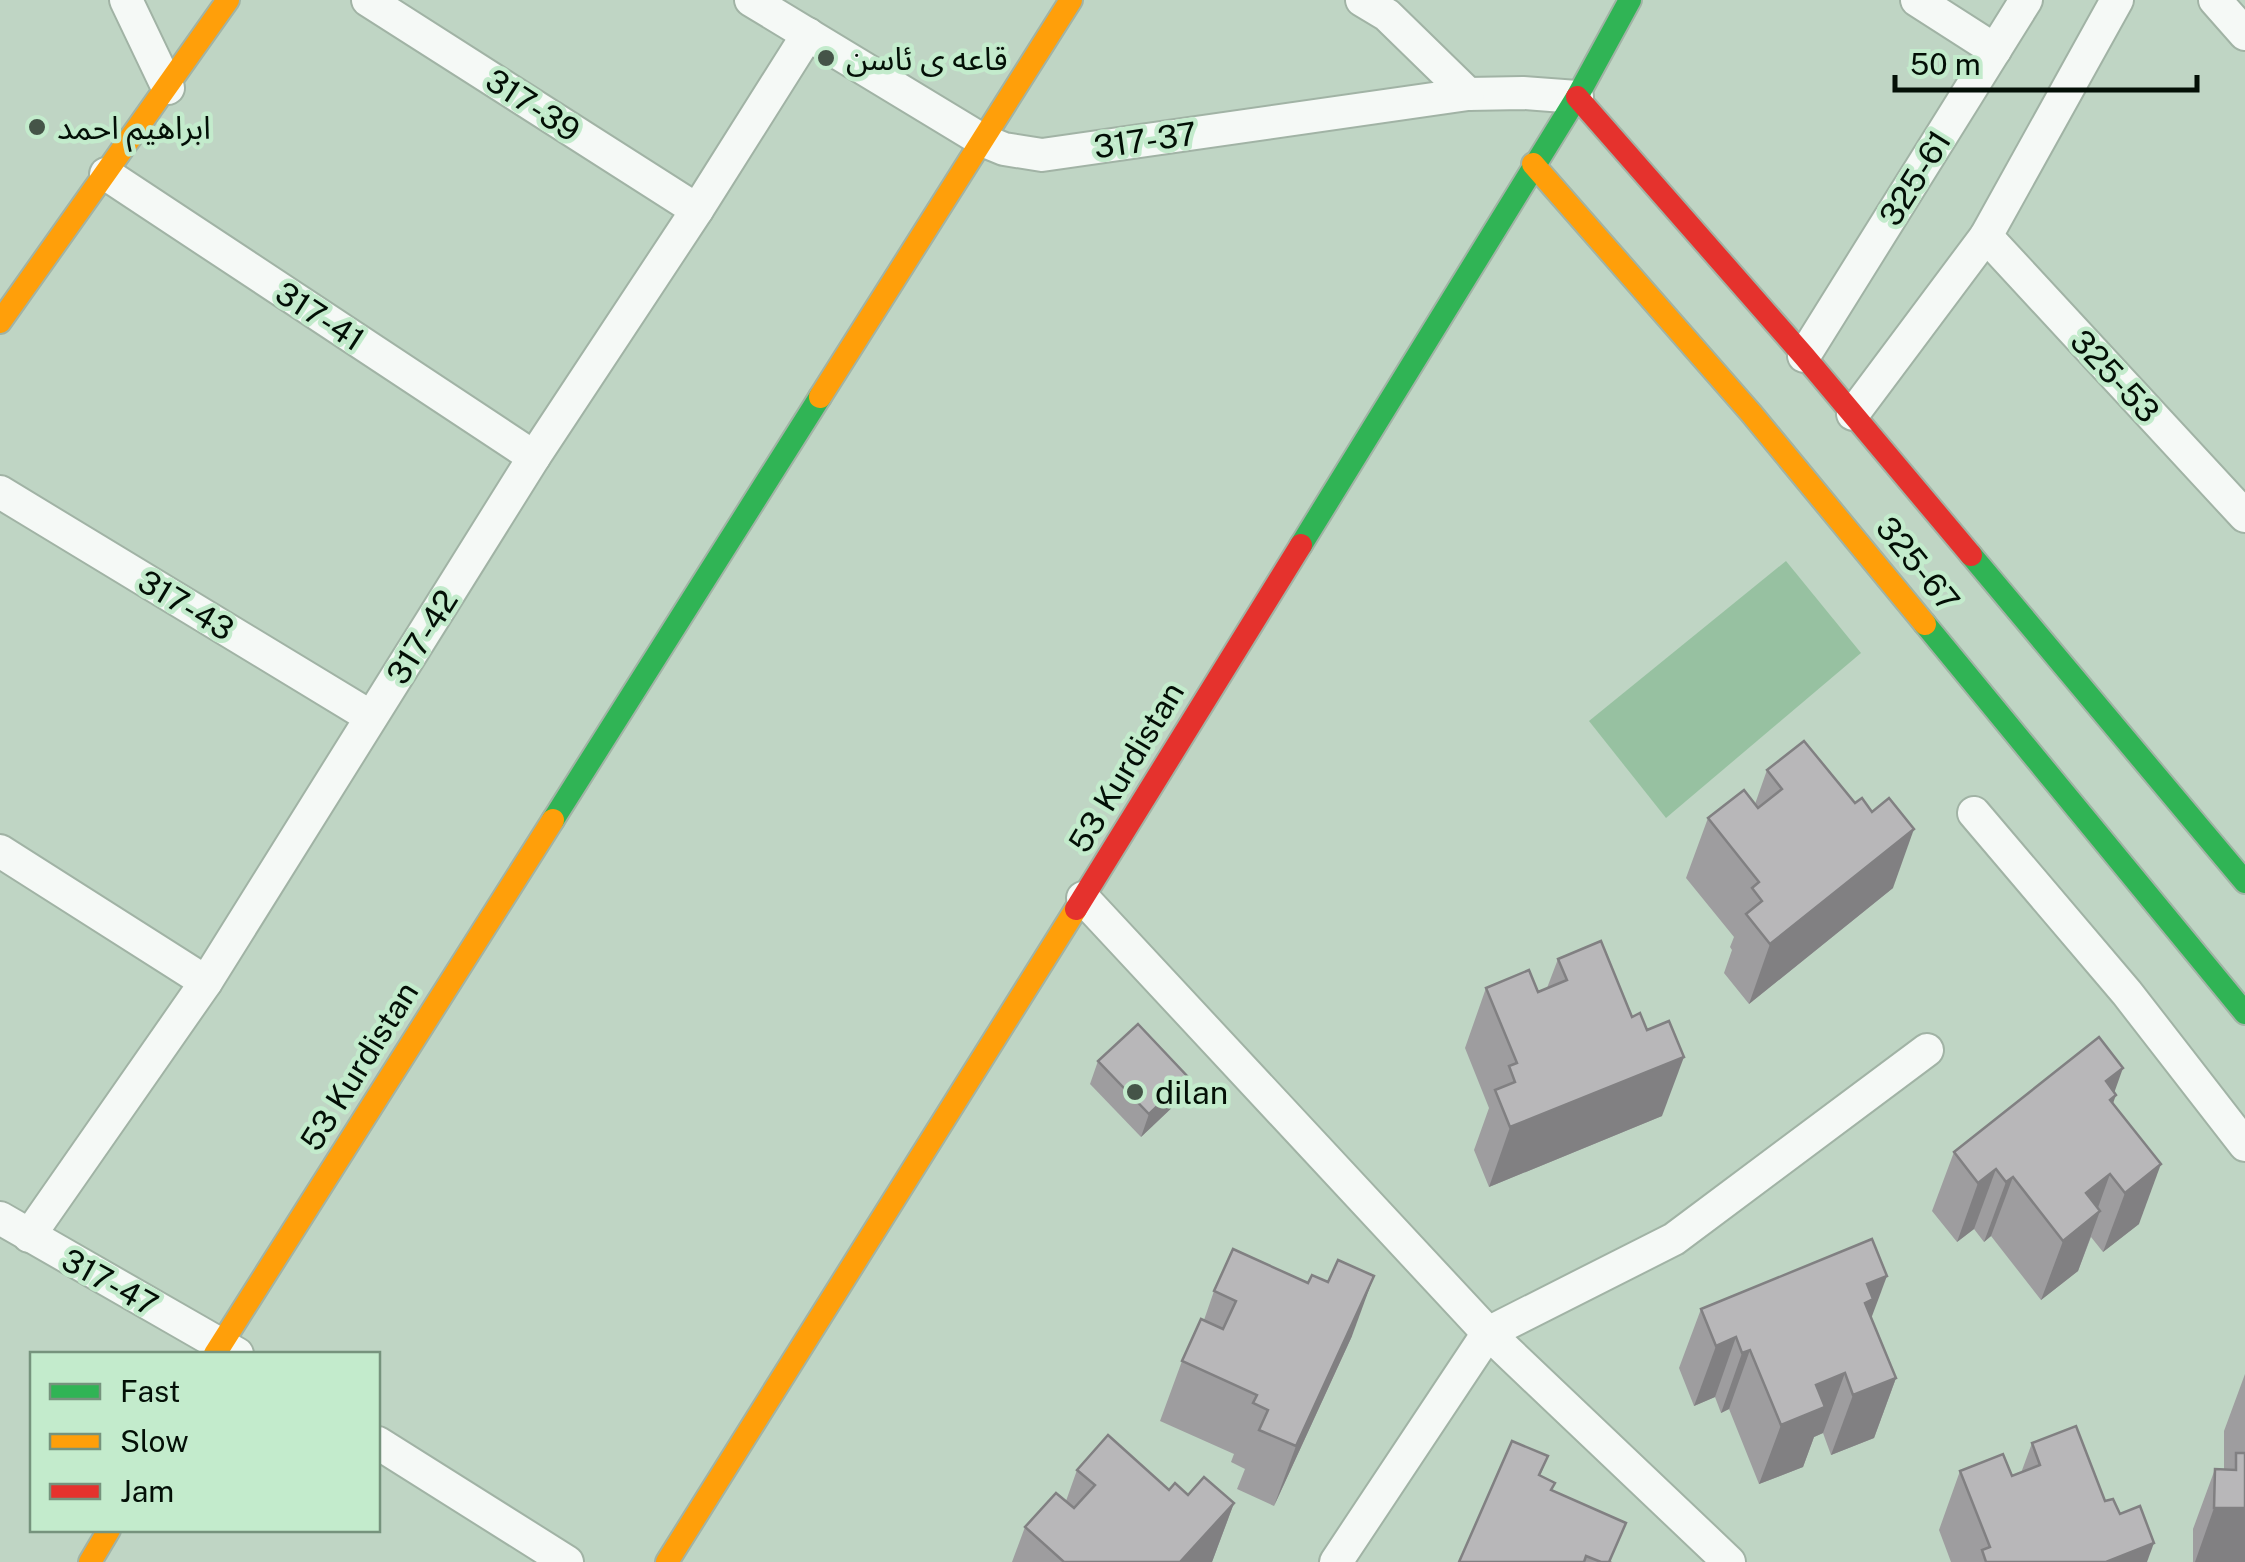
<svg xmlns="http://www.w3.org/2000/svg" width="2245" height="1562" viewBox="0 0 2245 1562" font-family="'Public Sans','Noto Sans Arabic',sans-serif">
	<rect width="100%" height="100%" fill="#bfd5c4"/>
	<polygon fill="#97c1a1" points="1786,561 1861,653 1666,818 1589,721"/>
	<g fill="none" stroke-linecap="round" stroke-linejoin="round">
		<defs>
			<g id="street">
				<polyline points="126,0 168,88"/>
				<polyline points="368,0 697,210"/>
				<polyline points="751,0 982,140 1004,149 1042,155 1468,94 1523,93 1577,97"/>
				<polyline points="1362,0 1387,15 1468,94"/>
				<polyline points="1917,0 1995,50"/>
				<polyline points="2215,0 2245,34"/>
				<polyline points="106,174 534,457"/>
				<polyline points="1986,236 2245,516"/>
				<polyline points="1804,356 2026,0"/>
				<polyline points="1853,414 1986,236 2117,0"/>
				<polyline points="0,492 371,717"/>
				<polyline points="1974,813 2127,993 2245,1145"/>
				<polyline points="0,851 206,982"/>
				<polyline points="1083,898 1488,1333 1729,1562"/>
				<polyline points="0,1218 237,1354"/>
				<polyline points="29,1236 206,982 534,457 697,210 808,34"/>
				<polyline points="378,1443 567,1562"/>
				<polyline points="1336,1562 1488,1333 1674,1239 1927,1050"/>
			</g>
			<g id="fast">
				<polyline points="1301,545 1577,97 1630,0"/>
				<polyline points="1971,555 2245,882"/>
				<polyline points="1925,624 2245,1013"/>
				<polyline points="553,820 820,397"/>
			</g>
			<g id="slow">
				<polyline points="1533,164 1751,413 1925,624"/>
				<polyline points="0,322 228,0"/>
				<polyline points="820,397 1071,0"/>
				<polyline points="215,1354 553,820"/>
				<polyline points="90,1562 109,1530"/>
				<polyline points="667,1562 1076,909"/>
			</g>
			<g id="jam">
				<polyline points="1577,97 1804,356 1971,555"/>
				<polyline points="1076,909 1301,545"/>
			</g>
		</defs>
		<use href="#street" stroke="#a1b3a5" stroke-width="36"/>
		<use href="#fast" stroke="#a1b3a5" stroke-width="26"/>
		<use href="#slow" stroke="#a1b3a5" stroke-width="26"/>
		<use href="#jam" stroke="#a1b3a5" stroke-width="26"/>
		<use href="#street" stroke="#f5f9f6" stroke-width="32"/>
		<use href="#fast" stroke="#30b455" stroke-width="22"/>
		<use href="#slow" stroke="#ff9f0a" stroke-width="22"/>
		<use href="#jam" stroke="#e5322d" stroke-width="22"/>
	</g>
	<g fill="#9e9d9f">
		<polygon points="1767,770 1893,888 1749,1004 1724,973 1732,950 1730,947 1734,937 1686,878 1708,818 1755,804"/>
		<polygon points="1558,959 1662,1116 1489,1187 1474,1150 1489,1108 1465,1048 1486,988 1538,992 1547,988"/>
		<polygon points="1098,1061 1188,1077 1180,1100 1141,1137 1090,1084"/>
		<polygon points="2114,1092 2113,1104 2139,1224 2103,1252 2091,1237 2078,1271 2041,1300 1991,1236 1984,1242 1974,1229 1957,1242 1932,1211 1954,1152"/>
		<polygon points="1308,1283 1352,1336 1274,1506 1237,1489 1245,1469 1231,1462 1234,1454 1160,1421 1182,1361 1204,1320 1214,1291"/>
		<polygon points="1701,1309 1871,1318 1896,1378 1874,1438 1831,1455 1823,1433 1814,1437 1803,1467 1759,1484 1729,1409 1721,1413 1715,1397 1694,1406 1679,1368"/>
		<polygon points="2245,1374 2245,1562 2193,1562 2193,1529 2215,1469 2224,1469 2224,1431"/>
		<polygon points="2032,1443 2120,1514 2147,1562 1951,1562 1939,1530 1960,1471 2012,1476 2021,1473"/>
		<polygon points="1548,1456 1540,1476 1612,1562 1459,1562"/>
		<polygon points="1077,1470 1188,1495 1234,1503 1212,1562 1012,1562 1025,1527 1066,1501"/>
	</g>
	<g fill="#818082">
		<polygon points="1914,829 1893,888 1749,1004 1770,944"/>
		<polygon points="1684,1057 1662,1116 1489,1187 1510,1127"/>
		<polygon points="2123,1068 2112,1099 2116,1095 2095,1154 2106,1081"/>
		<polygon points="1188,1077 1180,1100 1141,1137 1149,1114"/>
		<polygon points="2161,1164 2139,1224 2103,1252 2125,1193"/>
		<polygon points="1996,1169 1974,1229 1957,1242 1978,1183"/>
		<polygon points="2110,1174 2095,1216 2100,1211 2078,1271 2041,1300 2063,1241 2086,1193"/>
		<polygon points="2013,1177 1991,1236 1984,1242 2006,1182"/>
		<polygon points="1374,1276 1352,1336 1274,1506 1296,1446"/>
		<polygon points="1887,1276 1865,1335 1851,1359 1867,1284"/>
		<polygon points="1736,1337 1715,1397 1694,1406 1716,1346"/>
		<polygon points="1750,1350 1729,1409 1721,1413 1742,1353"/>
		<polygon points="1845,1373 1823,1433 1814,1437 1803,1467 1759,1484 1781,1425 1816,1385"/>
		<polygon points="1896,1378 1874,1438 1831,1455 1853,1395"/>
		<polygon points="1234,1503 1212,1562 1180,1562"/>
		<polygon points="2214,1508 2245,1508 2245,1562 2195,1562"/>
		<polygon points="2154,1543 2147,1562 2106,1562"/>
	</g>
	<g fill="#b8b7b9" stroke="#818082" stroke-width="2.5">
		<polygon points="1804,741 1855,803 1862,798 1872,812 1889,798 1914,829 1770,944 1746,914 1762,901 1752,888 1759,882 1708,818 1744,790 1758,808 1782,789 1767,770"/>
		<polygon points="1601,941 1632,1017 1640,1013 1647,1030 1669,1021 1684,1057 1510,1127 1495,1090 1515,1082 1509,1066 1517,1063 1486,988 1529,970 1538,992 1567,980 1558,959"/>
		<polygon points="1138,1024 1188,1077 1149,1114 1098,1061"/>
		<polygon points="2099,1037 2123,1068 2106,1081 2116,1095 2110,1100 2161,1164 2125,1193 2110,1174 2086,1193 2100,1211 2063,1241 2013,1177 2006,1182 1996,1169 1978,1183 1954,1152"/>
		<polygon points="1872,1239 1887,1276 1867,1284 1873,1299 1865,1303 1896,1378 1853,1395 1845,1373 1816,1385 1825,1407 1781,1425 1750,1350 1742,1353 1736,1337 1716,1346 1701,1309"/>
		<polygon points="1233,1249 1308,1283 1312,1275 1328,1282 1338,1260 1374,1276 1296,1446 1259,1430 1268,1410 1253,1403 1257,1395 1182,1361 1201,1319 1223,1329 1236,1301 1214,1291"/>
		<polygon points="2076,1426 2105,1501 2113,1499 2120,1514 2140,1506 2154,1543 2106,1562 1986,1562 1982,1550 1990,1547 1960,1471 2003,1454 2012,1476 2040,1465 2032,1443"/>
		<polygon points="1108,1435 1169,1490 1175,1483 1188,1495 1204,1477 1234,1503 1180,1562 1064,1562 1025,1527 1056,1493 1074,1508 1095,1485 1077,1470"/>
		<polygon points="1512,1441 1548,1456 1539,1475 1555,1483 1551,1490 1626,1523 1609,1562 1601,1562 1586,1556 1584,1562 1459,1562"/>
		<polygon points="2236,1453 2245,1453 2245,1508 2214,1508 2215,1469 2236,1470"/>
	</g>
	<g fill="#455448" stroke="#c3ebcc" stroke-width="4">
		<circle cx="826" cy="58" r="10"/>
		<circle cx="37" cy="127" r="10"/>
		<circle cx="1135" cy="1092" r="10"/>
	</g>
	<g text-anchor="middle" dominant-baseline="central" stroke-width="9" stroke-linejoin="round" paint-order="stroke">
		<g font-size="32" fill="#030f06" stroke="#c3ebcc" text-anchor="start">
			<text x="846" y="58">قاعه ى ئاسن</text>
			<text x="57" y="127">ابراهيم احمد</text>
			<text x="1155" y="1092">dilan</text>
		</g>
		<g font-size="32" fill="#030f06" stroke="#c3ebcc">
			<text transform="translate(533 105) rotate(33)">317-39</text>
			<text transform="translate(1145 140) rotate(-8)">317-37</text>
			<text transform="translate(1915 178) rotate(-58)">325-61</text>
			<text transform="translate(320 316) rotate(33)">317-41</text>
			<text transform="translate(2115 376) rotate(47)">325-53</text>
			<text transform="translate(1918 564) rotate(51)">325-67</text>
			<text transform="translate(186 605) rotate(31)">317-43</text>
			<text transform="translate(422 637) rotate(-58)">317-42</text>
			<text transform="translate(1126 767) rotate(-59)">53 Kurdistan</text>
			<text transform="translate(359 1066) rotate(-58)">53 Kurdistan</text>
			<text transform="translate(110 1282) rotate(29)">317-47</text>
		</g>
	</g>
	<rect x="30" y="1352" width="350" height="180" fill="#c3ebcc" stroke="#76937d" stroke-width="2.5"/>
	<rect x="50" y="1384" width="50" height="15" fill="#30b455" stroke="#76937d" stroke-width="2.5"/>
	<text x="120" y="1402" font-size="30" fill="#030f06">Fast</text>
	<rect x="50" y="1434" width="50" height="15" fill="#ff9f0a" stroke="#76937d" stroke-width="2.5"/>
	<text x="120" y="1452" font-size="30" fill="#030f06">Slow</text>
	<rect x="50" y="1484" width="50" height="15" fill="#e5322d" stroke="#76937d" stroke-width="2.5"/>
	<text x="120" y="1502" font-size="30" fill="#030f06">Jam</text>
	<path d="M1895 75v15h302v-15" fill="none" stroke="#030f06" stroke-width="5"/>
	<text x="1910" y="75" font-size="30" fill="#030f06" stroke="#c3ebcc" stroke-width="8" paint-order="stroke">50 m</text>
</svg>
